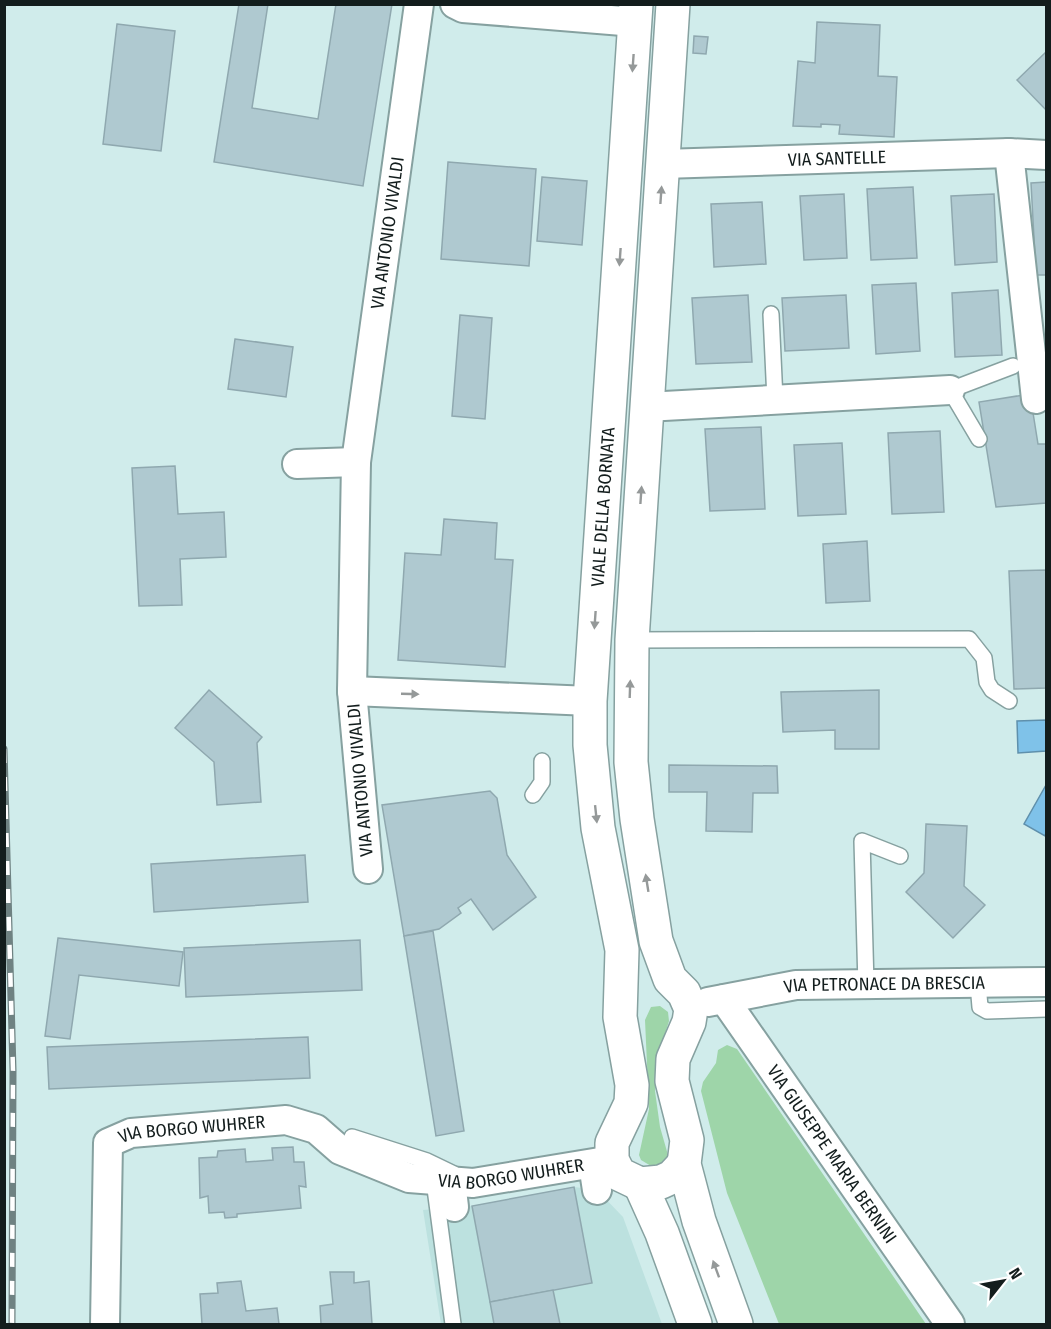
<svg xmlns="http://www.w3.org/2000/svg" width="1051" height="1329" viewBox="0 0 1051 1329" font-family="'Fira Sans Condensed',sans-serif">
	<rect width="100%" height="100%" fill="#d0eceb"/>
	<polygon fill="#bce1df" points="574,1187 597,1190 623,1217 662,1324 441,1324 423,1210 472,1206"/>
	<g fill="#9ed5a9">
		<polygon points="660,1006 668,1012 669,1021 658,1056 655,1091 660,1127 668,1155 661,1164 651,1166 641,1160 639,1155 649,1109 645,1020 651,1007"/>
		<polygon points="727,1045 737,1049 926,1324 779,1324 727,1193 701,1091 703,1082 716,1063 718,1050"/>
	</g>
	<g fill="#7fc2e9" stroke="#5f90ac" stroke-width="1.5">
		<polygon points="1046,720 1046,751 1018,753 1017,721"/>
		<polygon points="1046,785 1046,833 1045,836 1024,824"/>
	</g>
	<g fill="#afc9d0" stroke="#8fa8af" stroke-width="1.5">
		<polygon points="239,4 268,4 252,108 318,119 336,4 392,4 363,186 214,162"/>
		<polygon points="817,22 880,25 878,76 897,77 894,137 839,134 840,125 821,124 821,127 793,126 798,61 815,63"/>
		<polygon points="117,24 175,31 161,151 103,144"/>
		<polygon points="694,36 708,37 706,54 693,53"/>
		<polygon points="1046,52 1046,110 1017,80"/>
		<polygon points="448,162 536,169 529,266 441,259"/>
		<polygon points="542,177 587,181 582,245 537,241"/>
		<polygon points="1046,182 1046,275 1036,275 1031,183"/>
		<polygon points="913,187 917,258 871,260 867,189"/>
		<polygon points="844,194 847,258 804,260 800,196"/>
		<polygon points="994,194 997,262 955,265 951,196"/>
		<polygon points="762,202 766,264 714,267 711,204"/>
		<polygon points="916,283 920,351 876,354 872,285"/>
		<polygon points="998,290 1002,355 955,357 952,293"/>
		<polygon points="748,295 752,362 696,364 692,298"/>
		<polygon points="846,295 849,348 785,351 782,298"/>
		<polygon points="460,315 492,318 485,419 452,416"/>
		<polygon points="235,339 293,347 286,397 228,389"/>
		<polygon points="1030,394 1038,444 1046,444 1046,503 996,507 979,402"/>
		<polygon points="761,427 765,509 710,511 705,429"/>
		<polygon points="940,431 944,512 892,514 888,433"/>
		<polygon points="842,443 846,514 798,516 794,445"/>
		<polygon points="175,466 178,514 224,512 226,557 180,559 182,605 139,606 132,468"/>
		<polygon points="444,519 497,523 495,559 513,560 505,667 398,660 405,553 441,555"/>
		<polygon points="867,541 870,601 826,603 823,544"/>
		<polygon points="1046,570 1046,688 1014,689 1009,571"/>
		<polygon points="209,690 262,737 257,743 261,802 217,805 214,762 175,728"/>
		<polygon points="879,690 879,749 835,749 835,730 783,732 781,692"/>
		<polygon points="669,765 777,766 778,793 753,793 752,832 706,831 707,792 669,792"/>
		<polygon points="490,791 497,798 507,855 536,897 493,930 471,899 458,908 461,913 439,929 404,936 382,805"/>
		<polygon points="926,824 967,826 964,886 985,905 953,938 906,892 924,873"/>
		<polygon points="305,855 308,902 154,912 151,864"/>
		<polygon points="433,931 464,1131 436,1136 404,936"/>
		<polygon points="58,938 183,952 179,986 79,975 70,1039 45,1036"/>
		<polygon points="360,940 362,990 186,997 184,948"/>
		<polygon points="308,1037 310,1078 49,1089 47,1047"/>
		<polygon points="293,1147 294,1162 304,1162 306,1187 299,1186 301,1208 237,1214 237,1217 225,1218 224,1212 209,1213 208,1196 200,1198 199,1158 217,1157 218,1151 245,1149 246,1162 273,1160 272,1148"/>
		<polygon points="574,1187 592,1283 490,1302 472,1206"/>
		<polygon points="330,1272 354,1272 354,1283 369,1281 372,1324 321,1324 320,1306 333,1304"/>
		<polygon points="241,1281 246,1311 277,1308 279,1324 202,1324 200,1294 218,1293 217,1283"/>
		<polygon points="553,1290 560,1324 494,1324 490,1302"/>
	</g>
	<g fill="none" stroke-linecap="round" stroke-linejoin="round">
		<defs>
			<g id="lane">
				<polyline points="771,314 775,400"/>
				<polyline points="979,439 950,390 1013,366"/>
				<polyline points="632,640 969,639 984,658 987,682 992,690 1009,701"/>
				<polyline points="533,795 542,782 542,761"/>
				<polyline points="978,984 980,1007 987,1011 1046,1009"/>
				<polyline points="866,985 862,841 900,856"/>
				<polyline points="352,1137 427,1161 454,1174"/>
				<polyline points="434,1181 453,1324"/>
			</g>
			<g id="street">
				<polyline points="455,4 463,8 635,22"/>
				<polyline points="1009,153 1036,399"/>
				<path id="s1" d="M663 164 1009 153 1046 155"/>
				<polyline points="646,407 950,390"/>
				<polyline points="297,464 356,462"/>
				<polyline points="352,691 590,701"/>
				<path id="s2" d="M368 869 352 691 356 462 419 4"/>
				<path id="s3" d="M724 999 950 1324"/>
				<path id="s4" d="M708 1002 796 985 1046 982"/>
				<polyline points="593,1164 597,1190"/>
				<polyline points="451,1182 454,1207"/>
				<path id="s5" d="M105 1324 108 1143 131 1133 286 1120 316 1129 340 1150 409 1178 473 1183 612 1160"/>
			</g>
			<g id="secondary">
				<polyline points="636,4 590,701 590,745 598,828 622,950 620,1017 632,1085 631,1103 612,1143 612,1160 619,1174 640,1184 661,1182 672,1177 684,1164"/>
				<polyline points="673,4 632,640 631,762 637,819 656,941 670,979 684,993 691,1009 689,1022 673,1059 672,1081 687,1140 684,1164 699,1221 736,1324"/>
				<polyline points="640,1184 662,1233 695,1324"/>
			</g>
		</defs>
		<use href="#lane" stroke="#86a1a0" stroke-width="18"/>
		<use href="#street" stroke="#86a1a0" stroke-width="32"/>
		<use href="#secondary" stroke="#86a1a0" stroke-width="36"/>
		<use href="#lane" stroke="#fff" stroke-width="15"/>
		<use href="#street" stroke="#fff" stroke-width="28"/>
		<use href="#secondary" stroke="#fff" stroke-width="33"/>
		<defs>
			<polyline id="rail" points="4,749 13,1070 12,1324"/>
		</defs>
		<use href="#rail" stroke="#6f8282" stroke-width="7"/>
		<use href="#rail" stroke="#fff" stroke-width="4.5" stroke-dasharray="14" stroke-linecap="butt"/>
	</g>
	<defs><path id="oneway-solid" d="M-6-.8H1V-3.2L6.5 0L1 3.2V.8H-6Z" transform="scale(1.5)"/></defs>
	<g fill="#959999">
		<use href="#oneway-solid" transform="translate(633 63) rotate(94)"/>
		<use href="#oneway-solid" transform="translate(661 195) rotate(-86)"/>
		<use href="#oneway-solid" transform="translate(620 257) rotate(94)"/>
		<use href="#oneway-solid" transform="translate(641 495) rotate(-86)"/>
		<use href="#oneway-solid" transform="translate(595 620) rotate(94)"/>
		<use href="#oneway-solid" transform="translate(630 689) rotate(-88)"/>
		<use href="#oneway-solid" transform="translate(410 694) rotate(2)"/>
		<use href="#oneway-solid" transform="translate(596 814) rotate(84)"/>
		<use href="#oneway-solid" transform="translate(647 883) rotate(-99)"/>
		<use href="#oneway-solid" transform="translate(716 1269) rotate(-110)"/>
	</g>
	<g text-anchor="middle" dominant-baseline="central" stroke-width="5" stroke-linejoin="round" paint-order="stroke">
		<g font-size="18" fill="#131d1d" stroke="#fff">
			<text stroke="none"><textPath href="#s1" startOffset="174">VIA SANTELLE</textPath></text>
			<text stroke="none"><textPath href="#s2" startOffset="639">VIA ANTONIO VIVALDI</textPath></text>
			<text transform="translate(603 507) rotate(-86)">VIALE DELLA BORNATA</text>
			<text transform="translate(360 780) rotate(-95)">VIA ANTONIO VIVALDI</text>
			<text stroke="none"><textPath href="#s4" startOffset="178">VIA PETRONACE DA BRESCIA</textPath></text>
			<text stroke="none"><textPath href="#s5" startOffset="267">VIA BORGO WUHRER</textPath></text>
			<text stroke="none"><textPath href="#s3" startOffset="189">VIA GIUSEPPE MARIA BERNINI</textPath></text>
			<text stroke="none"><textPath href="#s5" startOffset="602">VIA BORGO WUHRER</textPath></text>
		</g>
	</g>
	<rect width="1051" height="1329" fill="none" stroke="#131d1d" stroke-width="12"/>
	<g transform="translate(1003 1281) rotate(59)" stroke="#ffffff" stroke-width="4.5" paint-order="stroke">
	<path d="M0-4.5L10 22L0 15L-10 22Z" fill="#131d1d"/>
	<text y="-9" font-size="16" font-weight="bold" text-anchor="middle" fill="#131d1d">N</text>
	</g>
</svg>
